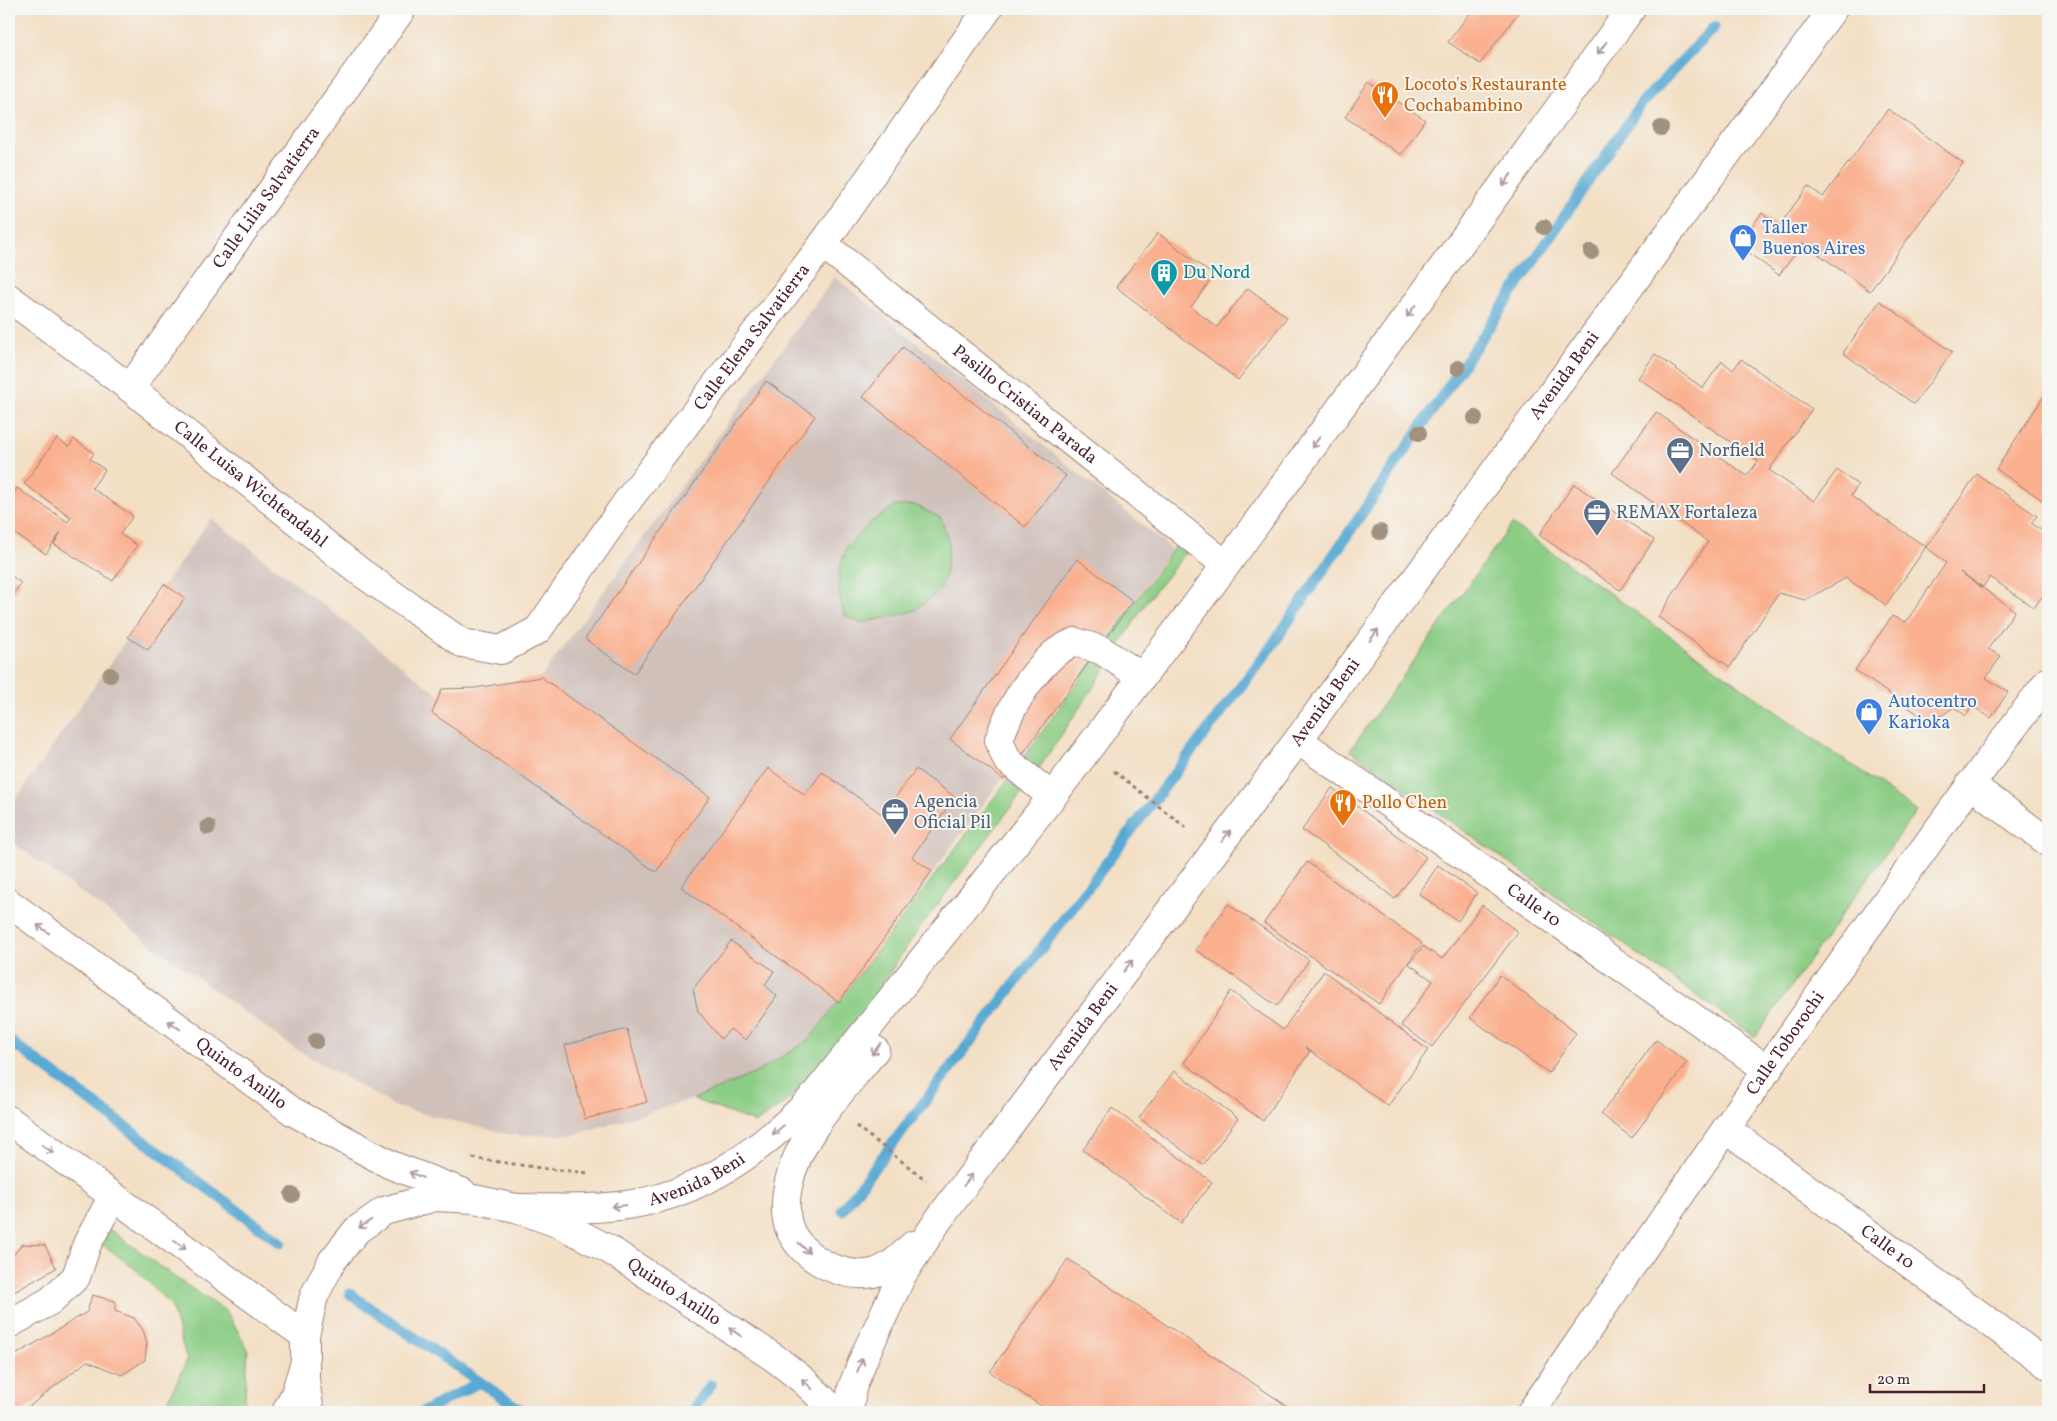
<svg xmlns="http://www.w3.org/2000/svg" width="2057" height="1421" viewBox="0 0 2057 1421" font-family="Vollkorn,serif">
	<rect width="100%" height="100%" fill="#f6f6f2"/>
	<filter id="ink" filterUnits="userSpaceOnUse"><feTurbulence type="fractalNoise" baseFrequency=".02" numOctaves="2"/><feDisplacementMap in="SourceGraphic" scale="10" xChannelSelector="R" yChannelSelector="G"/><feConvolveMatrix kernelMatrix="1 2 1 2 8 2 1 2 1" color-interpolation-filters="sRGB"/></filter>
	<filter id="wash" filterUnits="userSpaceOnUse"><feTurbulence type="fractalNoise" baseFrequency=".0096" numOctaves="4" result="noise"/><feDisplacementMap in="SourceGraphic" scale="20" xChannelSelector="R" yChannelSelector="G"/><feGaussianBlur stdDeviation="1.12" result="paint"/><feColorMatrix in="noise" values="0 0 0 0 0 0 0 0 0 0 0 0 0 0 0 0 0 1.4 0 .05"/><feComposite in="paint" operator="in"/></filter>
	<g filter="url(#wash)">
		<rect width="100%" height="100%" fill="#f3dfc4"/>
		<polygon fill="#cfc0ba" points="835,277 1172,549 809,1040 756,1073 693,1099 573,1135 511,1135 396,1107 291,1046 9,840 9,809 211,518 439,695 442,689 475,688 541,677"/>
		<g fill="#8ccd85" stroke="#6b7658">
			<polygon points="915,505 941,518 949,544 946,571 940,590 914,611 861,623 844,615 839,593 839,570 847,546 870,523 895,506"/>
			<polygon points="1512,524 1916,811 1755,1037 1350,750"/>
			<polygon points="1181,538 1190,548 1147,601 1093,688 1029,783 916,933 842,1044 786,1102 756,1123 693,1099 756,1073 809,1040 1006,782"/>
			<polygon points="104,1225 173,1276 227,1312 248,1349 244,1412 160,1412 164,1410 187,1360 171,1305 135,1269 94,1238"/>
		</g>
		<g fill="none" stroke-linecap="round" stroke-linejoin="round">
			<g stroke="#59a9d3" stroke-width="11">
				<polyline points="9,1040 281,1243"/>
				<polyline points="842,1210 1271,647 1641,104 1714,27"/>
				<polyline points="350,1294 524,1412"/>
				<polyline points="423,1412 480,1382"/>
				<polyline points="691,1412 711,1385"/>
			</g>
		</g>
		<g id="blocks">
			<g fill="#fab08f">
				<polygon points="1473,9 1521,9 1480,64 1448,42"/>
				<polygon points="1369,82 1425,120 1401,155 1345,117"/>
				<polygon points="1888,109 1963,163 1870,291 1803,243 1779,275 1738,245 1762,213 1779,226 1808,186 1823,197"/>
				<polygon points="1158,233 1214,276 1191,307 1217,327 1248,288 1287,317 1238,380 1116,287"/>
				<polygon points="1880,301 1952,352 1914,404 1843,353"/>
				<polygon points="903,347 1066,476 1025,527 863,397"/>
				<polygon points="1655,354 1703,388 1722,361 1733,370 1741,359 1812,409 1769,470 1814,501 1837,470 1858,485 1851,496 1926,547 1886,605 1846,578 1805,600 1779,593 1730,667 1658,617 1708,542 1612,473 1656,412 1747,476 1758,461 1638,378"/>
				<polygon points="766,381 815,416 634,674 585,639"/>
				<polygon points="2048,390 2048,504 1996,469"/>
				<polygon points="57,438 69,447 74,439 94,453 90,459 105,470 92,488 133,516 120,534 137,545 113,581 54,544 61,532 46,554 9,530 9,500 17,488 68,522 71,517 24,484"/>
				<polygon points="1977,474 2037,516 2031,523 2048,535 2048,588 2034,608 1990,577 1983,587 1960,572 2015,611 1988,649 2001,656 1986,678 2008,692 1991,718 1972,706 1966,716 1954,707 1931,723 1855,670 1892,616 1906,622 1946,563 1926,547"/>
				<polygon points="1574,484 1654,540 1620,590 1539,535"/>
				<polygon points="1077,559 1133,601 1004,780 950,739"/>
				<polygon points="9,574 21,583 9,601"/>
				<polygon points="164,584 185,598 148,650 128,637"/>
				<polygon points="541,677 710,797 656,872 432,713 442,689 475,688"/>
				<polygon points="768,768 805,795 822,772 883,815 916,769 955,797 912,857 932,871 839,1002 681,887"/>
				<polygon points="1332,788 1426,857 1395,899 1353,866 1302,830"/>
				<polygon points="1307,862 1422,943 1379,1004 1264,923"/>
				<polygon points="1438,865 1477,893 1458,921 1419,894"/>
				<polygon points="1228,904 1309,960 1277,1006 1196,950"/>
				<polygon points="1482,905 1518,932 1432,1047 1401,1025 1433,981 1409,964 1423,946 1442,959"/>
				<polygon points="731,941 774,971 765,985 777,996 746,1040 730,1029 721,1039 698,1011 693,989"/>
				<polygon points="1324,971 1428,1050 1388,1106 1305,1047 1310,1051 1263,1121 1184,1063 1231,991 1283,1030"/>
				<polygon points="1500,975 1576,1033 1549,1073 1470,1018"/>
				<polygon points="627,1029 647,1102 585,1119 565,1045"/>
				<polygon points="1656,1040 1687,1062 1632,1138 1601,1114"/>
				<polygon points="1174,1071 1238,1118 1203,1165 1139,1118"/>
				<polygon points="1112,1108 1212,1182 1181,1223 1083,1150"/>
				<polygon points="22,1244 45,1245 56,1268 9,1295 9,1261"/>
				<polygon points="1068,1259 1296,1412 1050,1412 990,1372"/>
				<polygon points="92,1295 115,1301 115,1311 134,1318 143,1330 147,1343 145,1360 122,1375 87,1361 22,1412 9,1412 9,1359 87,1312"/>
			</g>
		</g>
	</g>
	<g filter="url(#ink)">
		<use href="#blocks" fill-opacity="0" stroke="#9e7f78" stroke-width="1"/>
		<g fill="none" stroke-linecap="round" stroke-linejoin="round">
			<defs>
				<g id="minor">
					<path id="s1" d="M823 244 1226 565"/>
					<path id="s2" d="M9 298 130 388 359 571 462 643 501 650 538 630 626 503 823 244 988 9"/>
					<path id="s3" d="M130 388 402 9"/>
					<path id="s4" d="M1298 740 1768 1070"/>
					<polyline points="1970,784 2048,842"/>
					<path d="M1052 797 1007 760 999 740C1009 709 1029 676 1054 654 1060 649 1068 645 1075 642L1101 650 1142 677"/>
					<path d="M875 1050C843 1091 799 1133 788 1186 786 1196 785 1209 787 1220 793 1254 840 1280 873 1273 889 1269 902 1256 913 1245"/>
					<path id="s5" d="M1726 1129 2048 1365"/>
					<path id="s6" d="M520 1208C553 1208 586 1210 619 1206 696 1198 762 1151 814 1096L1052 797 1226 565 1631 9"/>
					<polyline points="9,1324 50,1301 76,1277 87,1244 113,1196"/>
					<polyline points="286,1412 295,1394 305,1362"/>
					<path id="s7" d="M849 1412 852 1388 865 1355 902 1275 939 1219 1298 740 1833 9"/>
					<path id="s8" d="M1531 1412C1700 1166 1868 919 2048 681"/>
				</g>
				<g id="major">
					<path id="s9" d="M9 903 292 1111 391 1165 462 1192"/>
					<polyline points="9,1120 305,1336"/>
					<path id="s10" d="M310 1412 305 1380V1336L314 1296 332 1261 357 1230 384 1211 435 1197 474 1199 516 1208 562 1225 610 1250 776 1359 804 1381 836 1412"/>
				</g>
			</defs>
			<use href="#minor" stroke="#9e7f78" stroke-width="30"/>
			<use href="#major" stroke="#9e7f78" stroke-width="30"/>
			<g stroke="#9e7f78" stroke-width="3" stroke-dasharray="4 4" stroke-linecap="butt">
				<polyline points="1114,771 1189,830"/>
				<polyline points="856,1126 926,1180"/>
				<polyline points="472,1158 541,1168 590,1173"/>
			</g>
			<use href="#minor" stroke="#fff" stroke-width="28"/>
			<use href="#major" stroke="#fff" stroke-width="28"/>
		</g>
		<g fill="#a1927f">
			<circle cx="1661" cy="128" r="8"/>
			<circle cx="1544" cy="227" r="8"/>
			<circle cx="1591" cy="252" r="8"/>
			<circle cx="1458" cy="368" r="8"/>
			<circle cx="1475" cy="418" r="8"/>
			<circle cx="1419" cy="433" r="8"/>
			<circle cx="1380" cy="532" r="8"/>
			<circle cx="110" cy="675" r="8"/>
			<circle cx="208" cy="827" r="8"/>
			<circle cx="316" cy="1041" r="8"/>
			<circle cx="292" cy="1195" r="8"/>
		</g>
		<defs><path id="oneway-shaft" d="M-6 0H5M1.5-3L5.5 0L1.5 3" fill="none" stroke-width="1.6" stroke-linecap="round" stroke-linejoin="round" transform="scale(1.25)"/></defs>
		<g stroke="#ae9aa0">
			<use href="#oneway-shaft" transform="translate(1602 48) rotate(126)"/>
			<use href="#oneway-shaft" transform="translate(1507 180) rotate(126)"/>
			<use href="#oneway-shaft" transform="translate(1411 311) rotate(126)"/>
			<use href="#oneway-shaft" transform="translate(1316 442) rotate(126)"/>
			<use href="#oneway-shaft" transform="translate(1374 635) rotate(-54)"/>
			<use href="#oneway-shaft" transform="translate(1226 836) rotate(-53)"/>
			<use href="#oneway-shaft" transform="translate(43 929) rotate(-144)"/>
			<use href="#oneway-shaft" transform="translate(1128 966) rotate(-53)"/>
			<use href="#oneway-shaft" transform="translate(174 1025) rotate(-144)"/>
			<use href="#oneway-shaft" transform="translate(876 1049) rotate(128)"/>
			<use href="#oneway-shaft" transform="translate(778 1130) rotate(141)"/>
			<use href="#oneway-shaft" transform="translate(48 1149) rotate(36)"/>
			<use href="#oneway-shaft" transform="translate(416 1175) rotate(-158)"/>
			<use href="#oneway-shaft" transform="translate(968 1180) rotate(-53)"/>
			<use href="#oneway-shaft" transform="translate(619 1206) rotate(173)"/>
			<use href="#oneway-shaft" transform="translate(365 1224) rotate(146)"/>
			<use href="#oneway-shaft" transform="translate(180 1245) rotate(36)"/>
			<use href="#oneway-shaft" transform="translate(804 1248) rotate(44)"/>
			<use href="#oneway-shaft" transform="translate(735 1332) rotate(-147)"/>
			<use href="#oneway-shaft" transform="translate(860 1365) rotate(-68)"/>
			<use href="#oneway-shaft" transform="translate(807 1384) rotate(-137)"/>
		</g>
	</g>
	<defs>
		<symbol id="restaurant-pin" viewBox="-11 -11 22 30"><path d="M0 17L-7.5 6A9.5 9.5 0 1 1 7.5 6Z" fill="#e8710a" stroke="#f6f6f2"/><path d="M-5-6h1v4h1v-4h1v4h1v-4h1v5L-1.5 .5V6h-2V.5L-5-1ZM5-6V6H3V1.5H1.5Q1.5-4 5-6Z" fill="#fff"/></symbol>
		<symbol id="shop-pin" viewBox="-11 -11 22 30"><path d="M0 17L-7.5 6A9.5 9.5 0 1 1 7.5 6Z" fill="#3f7fe0" stroke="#f6f6f2"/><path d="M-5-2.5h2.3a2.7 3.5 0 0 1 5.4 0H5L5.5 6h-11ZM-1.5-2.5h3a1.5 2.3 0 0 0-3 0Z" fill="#fff"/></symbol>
		<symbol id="building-pin" viewBox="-11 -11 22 30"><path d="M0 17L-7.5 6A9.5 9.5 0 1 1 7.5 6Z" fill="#0f9aa8" stroke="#f6f6f2"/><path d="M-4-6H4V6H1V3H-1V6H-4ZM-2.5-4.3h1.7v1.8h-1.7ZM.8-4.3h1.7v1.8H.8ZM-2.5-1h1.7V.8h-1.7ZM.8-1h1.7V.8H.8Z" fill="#fff"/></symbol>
		<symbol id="office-pin" viewBox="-11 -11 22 30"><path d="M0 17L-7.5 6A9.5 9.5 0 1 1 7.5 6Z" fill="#5c6f8a" stroke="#f6f6f2"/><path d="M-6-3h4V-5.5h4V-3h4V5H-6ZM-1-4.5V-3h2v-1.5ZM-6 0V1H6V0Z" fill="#fff"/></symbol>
	</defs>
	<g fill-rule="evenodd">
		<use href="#restaurant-pin" x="1369" y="79" width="32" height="43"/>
		<use href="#shop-pin" x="1727" y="222" width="32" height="43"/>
		<use href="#building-pin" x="1148" y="257" width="32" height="43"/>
		<use href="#office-pin" x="1664" y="435" width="32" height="43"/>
		<use href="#office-pin" x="1581" y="497" width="32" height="43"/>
		<use href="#shop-pin" x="1853" y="696" width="32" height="43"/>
		<use href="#restaurant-pin" x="1327" y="787" width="32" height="43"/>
		<use href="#office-pin" x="879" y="796" width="32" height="43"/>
	</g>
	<g text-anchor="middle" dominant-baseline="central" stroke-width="4" stroke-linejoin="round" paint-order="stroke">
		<g font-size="18" fill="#c56008" stroke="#f6f6f2" text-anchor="start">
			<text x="1404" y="85">Locoto's Restaurante<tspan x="1404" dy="21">Cochabambino</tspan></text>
			<text x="1362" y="803">Pollo Chen</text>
		</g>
		<g font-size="18" fill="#4a1f2b" stroke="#f6f6f2">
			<text stroke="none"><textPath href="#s3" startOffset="234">Calle Lilia Salvatierra</textPath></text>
			<text stroke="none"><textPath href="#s2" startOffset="1014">Calle Elena Salvatierra</textPath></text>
			<text stroke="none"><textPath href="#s7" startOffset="1265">Avenida Beni</textPath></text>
			<text stroke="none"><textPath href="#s1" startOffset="258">Pasillo Cristian Parada</textPath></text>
			<text stroke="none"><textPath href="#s2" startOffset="305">Calle Luisa Wichtendahl</textPath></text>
			<text stroke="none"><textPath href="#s7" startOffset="860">Avenida Beni</textPath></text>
			<text stroke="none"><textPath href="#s4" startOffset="288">Calle 10</textPath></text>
			<text stroke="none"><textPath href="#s7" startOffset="455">Avenida Beni</textPath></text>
			<text stroke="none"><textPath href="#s8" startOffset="448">Calle Toborochi</textPath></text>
			<text stroke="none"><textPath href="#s9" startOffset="288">Quinto Anillo</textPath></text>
			<text stroke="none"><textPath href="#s6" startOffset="182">Avenida Beni</textPath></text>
			<text stroke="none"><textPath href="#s5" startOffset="200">Calle 10</textPath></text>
			<text stroke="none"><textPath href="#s10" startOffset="544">Quinto Anillo</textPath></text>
		</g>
		<g font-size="18" fill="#366cbe" stroke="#f6f6f2" text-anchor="start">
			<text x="1762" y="228">Taller<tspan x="1762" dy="21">Buenos Aires</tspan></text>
			<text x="1888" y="702">Autocentro<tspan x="1888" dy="21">Karioka</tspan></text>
		</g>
		<g font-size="18" fill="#0d838f" stroke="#f6f6f2" text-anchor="start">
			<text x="1183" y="273">Du Nord</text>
		</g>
		<g font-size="18" fill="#4e5e75" stroke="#f6f6f2" text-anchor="start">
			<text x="1699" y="451">Norfield</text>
			<text x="1616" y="513">REMAX Fortaleza</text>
			<text x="914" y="802">Agencia<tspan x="914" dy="21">Oficial Pil</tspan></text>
		</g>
	</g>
	<rect width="2057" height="1421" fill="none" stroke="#f6f6f2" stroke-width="30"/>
	<path d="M1870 1384v8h114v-8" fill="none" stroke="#4a1f2b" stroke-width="2.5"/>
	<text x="1877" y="1384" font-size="15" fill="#4a1f2b" stroke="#f6f6f2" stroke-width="4" paint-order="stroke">20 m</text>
</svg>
